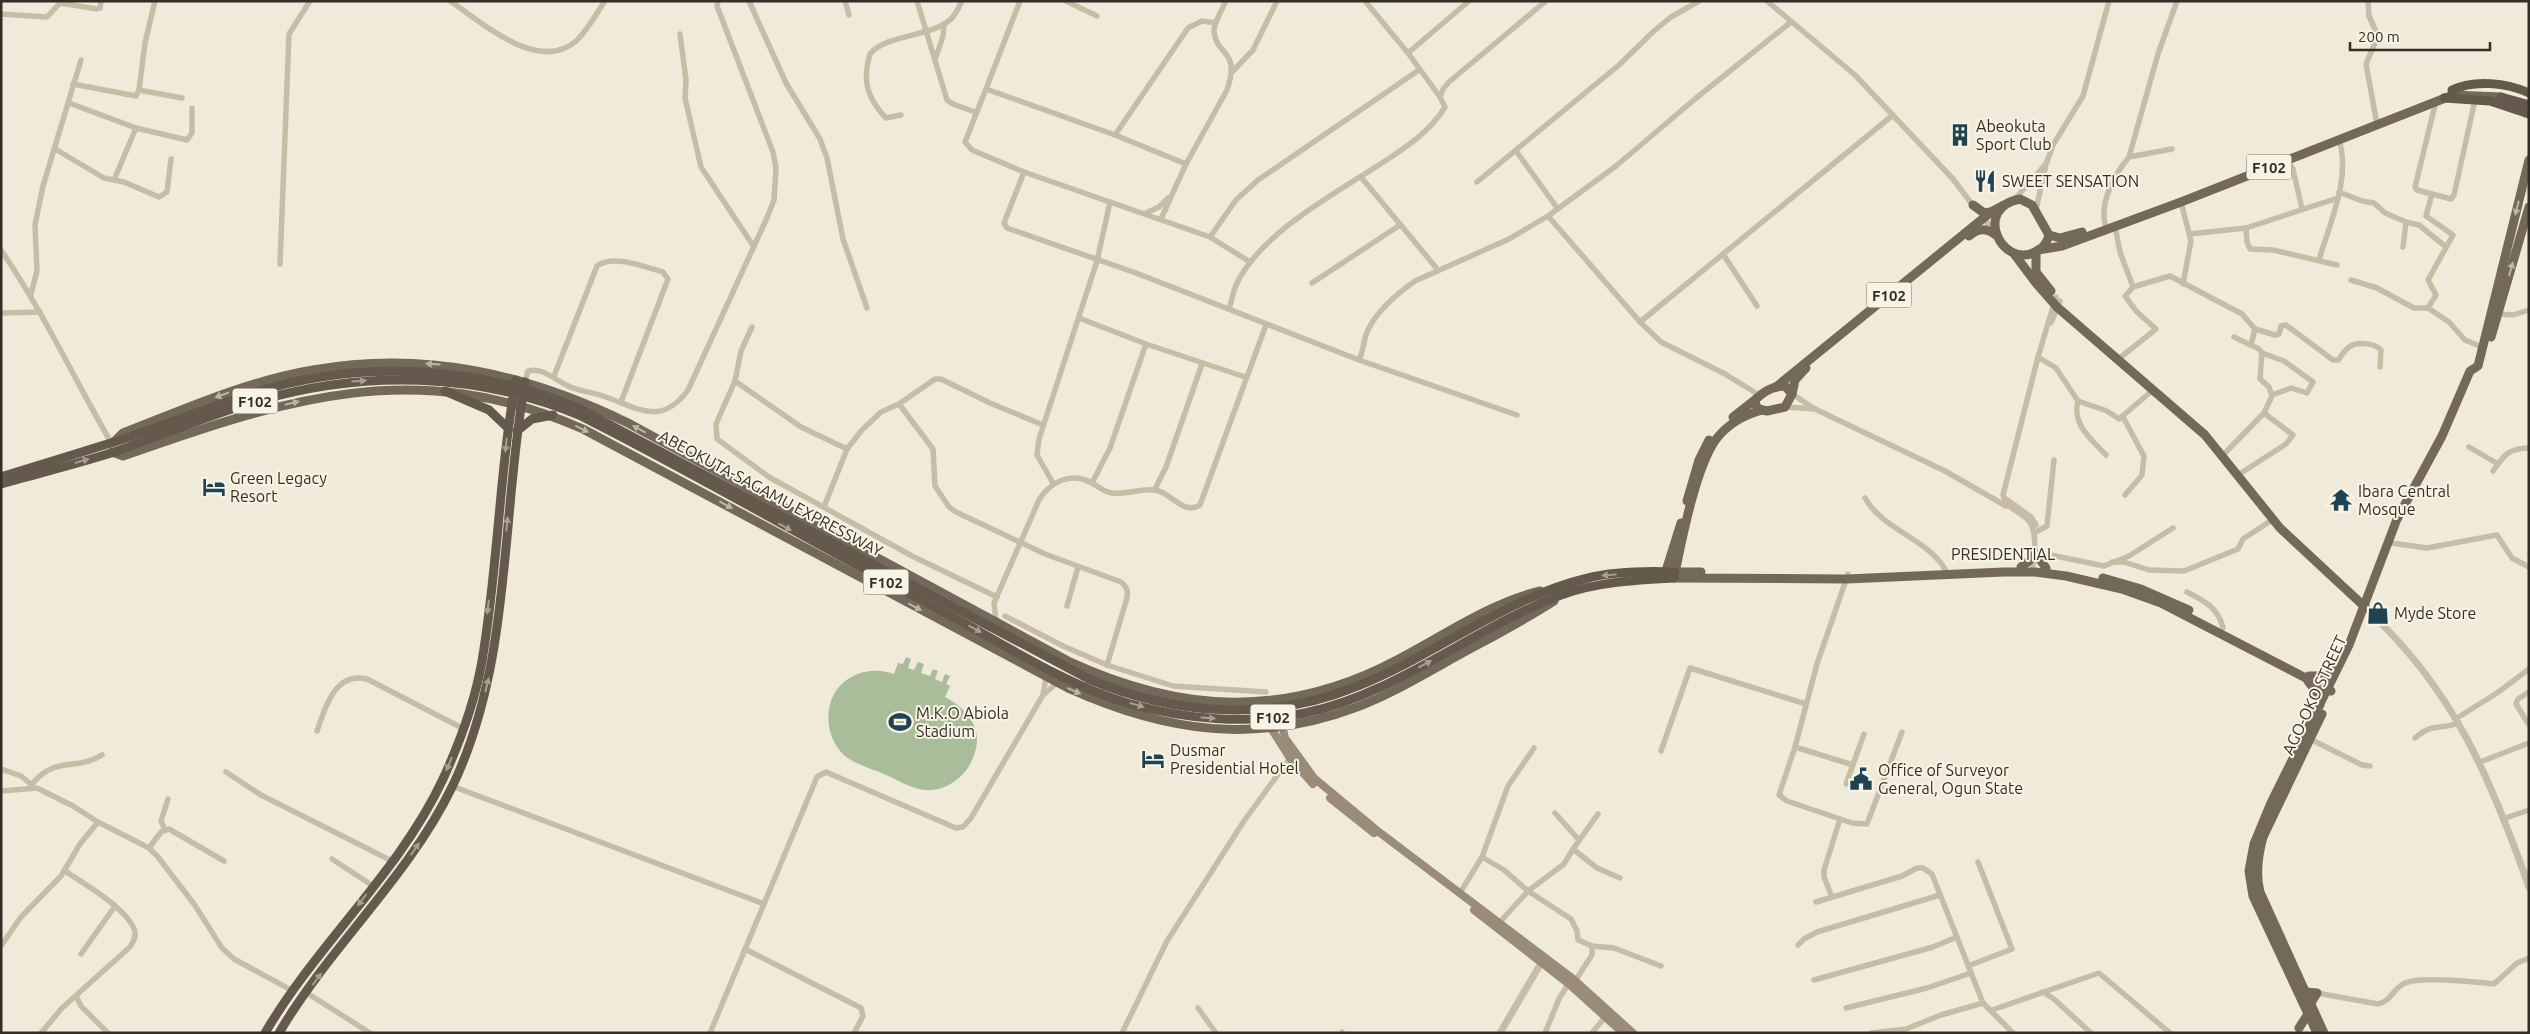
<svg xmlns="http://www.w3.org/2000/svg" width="2530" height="1034" viewBox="0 0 2530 1034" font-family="Ubuntu,sans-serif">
	<rect width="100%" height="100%" fill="#efead9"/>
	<path fill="#a9bd9b" d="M906 657 911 659 908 668 914 670 918 662 924 664 921 673 930 676 933 669 938 671 935 679 942 682 945 674 950 676 946 684 950 686 945 697C967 709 984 728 974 755 968 775 947 792 925 790 912 789 898 780 886 775 873 769 856 765 845 756 824 738 822 700 844 682 860 670 875 668 894 674L898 663 903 664Z"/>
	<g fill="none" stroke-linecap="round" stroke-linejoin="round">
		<g stroke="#c7bda6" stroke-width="5.5">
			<path d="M450 1C482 22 538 74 576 41 587 31 596 14 605 1"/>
			<polyline points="749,1 786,83 820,139 827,158 843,239 867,308"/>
			<polyline points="845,1 849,15"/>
			<polyline points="917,1 947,100 953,104 975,112"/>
			<polyline points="1066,1 1097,16"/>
			<polyline points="1767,1 1855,75 1953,179 1974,207"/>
			<polyline points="2368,1 2369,16 2378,36 2366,64 2376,119"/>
			<polyline points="1,14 47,17 60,3 97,9 100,8 101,1"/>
			<polyline points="680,34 686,80 685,98 701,167 754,247"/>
			<polyline points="1408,53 1469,1"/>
			<polyline points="935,60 943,36 944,24"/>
			<polyline points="1233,71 1253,50 1277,1"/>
			<polyline points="73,84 136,96 139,90 145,43 155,1"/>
			<polyline points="986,89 1020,1"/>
			<polyline points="139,90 182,98"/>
			<polyline points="1440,97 1443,89 1449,82 1546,1"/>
			<polyline points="2436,101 2415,187 2417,190 2451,199 2454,195 2475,100"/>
			<polyline points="69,103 136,128"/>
			<path d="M901 115 886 118C867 98 862 81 870 54 887 33 932 38 952 18 956 14 959 7 962 1"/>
			<polyline points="1115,135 1188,28 1202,21 1216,23"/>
			<polyline points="55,149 104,178 124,182 159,197 167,192 171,159"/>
			<polyline points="1516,151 1558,209"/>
			<polyline points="2129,157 2172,149"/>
			<polyline points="2287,160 2293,169 2302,209"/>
			<polyline points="1186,164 1115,135 986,89 965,142 972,150 1024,172 1210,237 1250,262"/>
			<path d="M1024 172 1004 223 1007 228 1136 273 1359 360C1364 350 1363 340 1368 330 1377 311 1398 293 1415 281L1509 239 1548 216 1616 166 1695 99 1791 22"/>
			<polyline points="1361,177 1438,270"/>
			<polyline points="114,180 136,128 187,140 192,133 192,108"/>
			<polyline points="1477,182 1619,65 1654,31 1671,17 1699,1"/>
			<polyline points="2339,192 2362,201 2374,203 2385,213 2406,222 2403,247"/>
			<polyline points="2014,200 2044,166"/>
			<polyline points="2181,202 2191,241 2183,284"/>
			<polyline points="2036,210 2046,164 2053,145 2083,96 2109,1"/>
			<polyline points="1146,213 1159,207 1168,198"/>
			<polyline points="1548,216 1640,322 1661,342 1725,374 1759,395"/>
			<polyline points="1982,216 1994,231"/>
			<path d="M1161 219 1186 164 1227 90C1241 48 1216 57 1214 31 1214 22 1222 10 1226 1"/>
			<polyline points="2406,222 2419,225 2446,247"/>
			<path d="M2105 224C2100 201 2114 175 2129 157L2158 54 2177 1"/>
			<polyline points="2115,226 2120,252 2133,287"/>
			<polyline points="2246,228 2247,242 2250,249 2273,250 2337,265"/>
			<polyline points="2190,234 2246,228 2338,198"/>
			<polyline points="1210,237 1236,200 1258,180 1419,70"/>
			<path d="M1 250C42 310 73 376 109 439L114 442"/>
			<polyline points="1723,254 1757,306"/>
			<path d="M2319 260C2330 222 2351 179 2339 139"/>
			<polyline points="280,264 289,34 310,1"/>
			<polyline points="2351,280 2377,288 2414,308 2428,308 2449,322 2465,340 2482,347"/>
			<polyline points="1312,283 1400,225"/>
			<polyline points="31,294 37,271 35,225 43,186 81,60"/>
			<polyline points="2428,308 2436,295 2428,280 2453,235 2426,216 2432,194"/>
			<path d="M1229 309C1232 300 1233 291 1237 283 1262 232 1336 193 1382 163 1406 147 1430 132 1445 107L1440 97 1408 53 1365 1"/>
			<polyline points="1,313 40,312"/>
			<polyline points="2497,314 2513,315 2529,310"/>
			<polyline points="1079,318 1146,344 1245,377"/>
			<polyline points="1640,322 1893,115"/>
			<polyline points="2051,323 2060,301"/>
			<polyline points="752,327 741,351 735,381 716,424 717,439 769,477 912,556 997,597"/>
			<polyline points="2251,345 2255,329"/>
			<polyline points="2262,353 2284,361 2313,382 2307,393 2291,388 2272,395"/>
			<polyline points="2038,357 2056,368 2078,401 2107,411 2119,419 2153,390"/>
			<path d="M2121 357 2156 329 2137 312 2125 296 2133 287 2170 276 2242 314 2255 329 2275 335 2279 334 2281 326 2286 325 2333 360H2338C2341 356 2345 350 2349 347 2357 341 2374 343 2381 350L2380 367"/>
			<polyline points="1359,360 1517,415"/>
			<path d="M554 376 597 266C614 254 644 267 663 272L668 279 621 402"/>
			<polyline points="735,381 801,427 847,449"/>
			<path d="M525 382 528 371C542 367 554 379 566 385 577 391 592 392 603 396 638 408 661 427 688 390L766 220 774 200 776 168 773 152 717 6 718 1"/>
			<polyline points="1792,394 1815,409 1945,471 2006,506"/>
			<path d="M2078 401C2071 424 2092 440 2106 455"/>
			<path d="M899 404 933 449 935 486 949 507 956 512 1045 554 1121 582C1127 587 1128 590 1127 598L1107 665"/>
			<polyline points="1785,407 1815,409"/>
			<polyline points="2123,417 2144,456 2142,475 2125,495"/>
			<polyline points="2469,447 2498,464"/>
			<polyline points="2226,452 2264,413 2272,396 2269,387 2260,379 2262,353 2259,349 2234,337"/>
			<path d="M2493 471C2504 455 2509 448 2529 448"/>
			<polyline points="2241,473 2286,444 2293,435 2264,413"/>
			<polyline points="1053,483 1037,455 1039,439 1097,261 1110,202"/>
			<polyline points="1092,483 1110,448 1146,344"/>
			<polyline points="1155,489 1166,467 1202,364"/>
			<path d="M1865 498C1883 530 1926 538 1945 569"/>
			<polyline points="2006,499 2031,517 2036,525"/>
			<polyline points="824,507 847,449 862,430 881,412 899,404 935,379 941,379 990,403 1043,425"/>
			<polyline points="2036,532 2047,526 2054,460"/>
			<polyline points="2391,543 2427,548 2497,535 2512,558 2529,567"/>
			<polyline points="2036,552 2104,566 2129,556 2173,528"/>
			<polyline points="2112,562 2124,562 2149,570 2184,571 2238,549 2243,539 2272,520"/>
			<path d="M2032 572C2034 558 2039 530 2027 519 2018 510 2006 509 2003 495L2038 357 2056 297"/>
			<polyline points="1848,574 1817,664 1795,747 1779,795 1787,801 1852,823 1867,824 1902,732"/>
			<path d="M2187 592C2204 601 2218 607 2223 628"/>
			<polyline points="1067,606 1078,567"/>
			<polyline points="1005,616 1063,646 1107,665 1173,686 1266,692"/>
			<path d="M996 622 994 603 1039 500C1050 482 1071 471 1092 483 1099 487 1104 492 1112 493 1126 495 1141 488 1155 490 1171 492 1183 516 1200 505L1266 325"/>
			<polyline points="2529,692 2518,699 2516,704 2529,725"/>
			<polyline points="1043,695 1046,678"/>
			<polyline points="2457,718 2497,693 2529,669"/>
			<path d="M317 731C325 708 335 671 367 679L464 729"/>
			<path d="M2415 738C2434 722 2438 731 2459 723"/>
			<polyline points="2310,739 2362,765 2370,766"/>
			<polyline points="1795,747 1853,765"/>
			<polyline points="1661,751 1690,668 1806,704"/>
			<polyline points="2480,762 2529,743"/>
			<polyline points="1,769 21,776 33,786"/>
			<polyline points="226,772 261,795 392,861"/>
			<path d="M32 784C56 755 74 772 102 755"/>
			<polyline points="1846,784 1864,734"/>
			<polyline points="452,786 764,904"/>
			<polyline points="1,791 37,788 73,806 98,822"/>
			<polyline points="1555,813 1579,840"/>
			<polyline points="2503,819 2529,810"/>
			<polyline points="165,830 161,821 168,799"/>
			<polyline points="149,848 161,832 169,829 224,861"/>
			<polyline points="1573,849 1598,814"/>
			<polyline points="1482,857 1504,870 1528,891 1571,919 1577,931 1578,940 1592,946 1592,955 1575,981"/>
			<polyline points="332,859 373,886"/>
			<polyline points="1460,893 1482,857 1508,786 1534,748"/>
			<polyline points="1832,897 1824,877 1824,870 1840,819"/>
			<polyline points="1816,902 1902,876 1917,868 1923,868 1932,874 1983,1003 2013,1033"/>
			<polyline points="1499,923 1528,891 1564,864 1573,849 1597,868 1620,878"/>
			<polyline points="1798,945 1804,939 1817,932 1940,895"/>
			<polyline points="1,946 21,917 61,876 80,844 98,822 149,848 158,857 194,904 222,948 234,959 293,991"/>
			<polyline points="1592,946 1614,948 1661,966"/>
			<polyline points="745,949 861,1008 863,1016 854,1033"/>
			<polyline points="81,954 115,906"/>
			<polyline points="1968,966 2012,949 1978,862"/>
			<polyline points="1814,980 1933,947 1957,937"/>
			<polyline points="2043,992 2054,999 2091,1033"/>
			<polyline points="307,993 370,1033"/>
			<path d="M2317 993 2378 1004C2392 1001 2393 988 2405 983 2421 976 2475 982 2494 984L2517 963 2529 958"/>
			<polyline points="76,996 81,1006 108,1033"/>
			<polyline points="1198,1008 1216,1033"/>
			<polyline points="1846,1008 1927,988 1971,973"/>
			<polyline points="1992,1010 2099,973 2170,1033"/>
			<path d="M41 1033 62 1008 130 947C133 942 136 938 135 932 130 910 83 883 65 871"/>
			<polyline points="710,1033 817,777 826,772 956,828 963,827 971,818 1043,695 1057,683"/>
			<polyline points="1122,1033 1167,941 1244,821 1290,758"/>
			<polyline points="1342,1033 1342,1032"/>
			<polyline points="1545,1033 1559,999 1570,981"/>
			<polyline points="1592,1033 1606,1016"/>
			<polyline points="1871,1033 1906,1029 1941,1015 1983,1003"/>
		</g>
		<g stroke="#c7bda6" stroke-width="7">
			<path d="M2367 610C2453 688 2491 779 2529 887"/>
			<polyline points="1500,1033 1544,958"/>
		</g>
		<g stroke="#9a8c78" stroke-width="8">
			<polyline points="1277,701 1285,738 1314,778 1379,832 1572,978 1633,1033"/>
			<polyline points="1268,703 1271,728 1290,758 1313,784"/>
			<polyline points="1330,798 1374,833"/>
			<polyline points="1474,910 1569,984 1623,1033"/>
		</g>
		<g stroke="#746859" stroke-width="9">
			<path d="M2020 199 2032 205 2049 235C2047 243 2042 249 2035 252 2002 269 1972 208 2020 199Z"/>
			<polyline points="1973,205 1984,213 1991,212"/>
			<polyline points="2049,235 2060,238 2082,232"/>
			<path d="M1969 236C1979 228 1986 228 1996 235"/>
			<polyline points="2038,250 2062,246 2181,202 2453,95 2501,97"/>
			<polyline points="2036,252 2036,272 2051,291"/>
			<polyline points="2015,255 2036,283 2057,307 2205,435 2280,528 2366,608"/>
			<polyline points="2491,337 2529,207"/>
			<path d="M1785 386 1792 394 1785 407 1767 411 1758 409 1755 403 1756 399C1764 391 1774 386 1785 386Z"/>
			<polyline points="1776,387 1991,212 2004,205"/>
			<polyline points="1792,394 1795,380 1806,368"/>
			<path d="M1762 410C1744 415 1729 423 1717 438 1696 465 1681 543 1674 578L1847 579 2004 572H2035L2066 576 2122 589 2161 603 2331 691"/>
			<polyline points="1733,417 1756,399"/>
			<path d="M114 442 123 433C185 409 247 381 313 370 425 350 527 374 628 423L1068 661C1180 713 1286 719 1397 660 1443 636 1490 603 1540 591"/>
			<path d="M112 452 123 456C285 399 416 355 583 429L1070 689C1166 732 1256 745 1357 707 1389 695 1419 677 1448 661 1484 641 1520 623 1554 601"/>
			<polyline points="1687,501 1699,460 1709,440"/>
			<polyline points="2036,554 2046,568"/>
			<polyline points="2021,567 2029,561 2034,552"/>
			<polyline points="1675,572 1701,572"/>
			<polyline points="1664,577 1681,523"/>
			<polyline points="2103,578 2141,589 2189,610"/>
			<polyline points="2309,676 2327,676 2337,668"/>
			<polyline points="2308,681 2317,693 2320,705"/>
			<path d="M2322 714 2263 837C2258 855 2255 873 2260 892L2324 1033"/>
			<polyline points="2306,992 2317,993 2311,1003"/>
			<polyline points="2299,1028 2308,1014"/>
			<polyline points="2317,1033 2253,896 2249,871 2254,844 2271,803 2349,645 2397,519 2442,436 2470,371 2478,366 2529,160"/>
		</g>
		<g stroke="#64594c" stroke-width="9">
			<path d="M2452 90C2475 79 2507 83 2529 93"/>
			<polyline points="2501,97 2529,105"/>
			<polyline points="2444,98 2490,101 2529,114"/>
			<polyline points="445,391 489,410 508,428"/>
			<polyline points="517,431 532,419 553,415"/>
			<path d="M1 477C39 465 76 454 114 442 161 427 206 408 253 393 360 359 477 365 580 409L1089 679C1173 715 1270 722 1355 687 1435 656 1504 598 1588 578 1616 571 1647 571 1675 572"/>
			<path d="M1 484C39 473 77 464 114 452 162 435 209 415 257 401 364 370 476 372 579 415 706 479 829 552 955 618 1010 648 1067 685 1127 703 1184 719 1247 725 1305 713 1399 693 1473 628 1561 595 1597 582 1636 580 1674 578"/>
			<path d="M265 1033C317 944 399 873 443 779 460 742 475 701 482 661 498 568 499 473 516 380"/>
			<path d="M279 1033C330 946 409 877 453 785 512 661 501 515 525 382"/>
		</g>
	</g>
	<defs><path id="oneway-solid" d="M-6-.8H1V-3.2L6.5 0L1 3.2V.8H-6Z" transform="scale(1.25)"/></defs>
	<g fill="#bdb5a6">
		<use href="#oneway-solid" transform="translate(2517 208) rotate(104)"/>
		<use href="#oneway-solid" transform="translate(2511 269) rotate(-74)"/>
		<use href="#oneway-solid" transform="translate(433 364) rotate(-176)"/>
		<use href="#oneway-solid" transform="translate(222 395) rotate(161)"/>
		<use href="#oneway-solid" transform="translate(292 403) rotate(-13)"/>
		<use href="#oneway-solid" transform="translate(582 429) rotate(26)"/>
		<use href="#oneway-solid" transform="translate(639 429) rotate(-152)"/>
		<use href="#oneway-solid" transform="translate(726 505) rotate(28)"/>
		<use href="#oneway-solid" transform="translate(915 607) rotate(28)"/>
		<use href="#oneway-solid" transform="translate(1074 691) rotate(24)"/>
	</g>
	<g fill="#a79f91">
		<use href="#oneway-solid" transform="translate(359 381) rotate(-4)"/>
		<use href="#oneway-solid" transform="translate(506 445) rotate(96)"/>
		<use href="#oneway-solid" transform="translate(82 461) rotate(-16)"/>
		<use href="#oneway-solid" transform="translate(507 524) rotate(-84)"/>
		<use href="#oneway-solid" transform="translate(785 527) rotate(29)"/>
		<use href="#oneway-solid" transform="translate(1609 575) rotate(174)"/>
		<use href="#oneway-solid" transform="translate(488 607) rotate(97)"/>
		<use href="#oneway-solid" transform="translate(975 629) rotate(28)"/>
		<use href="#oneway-solid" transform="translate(1425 664) rotate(-28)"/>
		<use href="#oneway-solid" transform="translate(487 685) rotate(-76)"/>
		<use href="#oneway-solid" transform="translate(1137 705) rotate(16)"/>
		<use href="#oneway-solid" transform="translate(1208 718) rotate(4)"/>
		<use href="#oneway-solid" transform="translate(449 764) rotate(113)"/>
		<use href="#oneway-solid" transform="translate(415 849) rotate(-56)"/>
		<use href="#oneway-solid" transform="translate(362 900) rotate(127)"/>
		<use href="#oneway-solid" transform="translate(317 979) rotate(-54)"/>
	</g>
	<defs>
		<symbol id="building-bare" viewBox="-9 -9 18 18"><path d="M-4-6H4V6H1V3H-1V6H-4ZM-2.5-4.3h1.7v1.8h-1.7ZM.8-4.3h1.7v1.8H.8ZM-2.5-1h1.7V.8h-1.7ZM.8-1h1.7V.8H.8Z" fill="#1f4352" stroke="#f8f4e5" stroke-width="2.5" paint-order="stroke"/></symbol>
		<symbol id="restaurant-bare" viewBox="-9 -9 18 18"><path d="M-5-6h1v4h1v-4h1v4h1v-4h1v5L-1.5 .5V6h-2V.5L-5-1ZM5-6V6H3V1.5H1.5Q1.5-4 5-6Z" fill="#1f4352" stroke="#f8f4e5" stroke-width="2.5" paint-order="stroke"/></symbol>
		<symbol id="hotel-bare" viewBox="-9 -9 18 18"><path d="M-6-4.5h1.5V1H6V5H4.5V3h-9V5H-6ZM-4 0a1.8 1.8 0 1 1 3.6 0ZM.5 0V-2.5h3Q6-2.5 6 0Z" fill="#1f4352" stroke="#f8f4e5" stroke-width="2.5" paint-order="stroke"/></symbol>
		<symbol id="temple-bare" viewBox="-9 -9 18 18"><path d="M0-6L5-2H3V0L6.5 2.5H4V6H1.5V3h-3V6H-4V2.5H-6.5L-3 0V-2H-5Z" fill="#1f4352" stroke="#f8f4e5" stroke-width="2.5" paint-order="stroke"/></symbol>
		<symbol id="shop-bare" viewBox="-9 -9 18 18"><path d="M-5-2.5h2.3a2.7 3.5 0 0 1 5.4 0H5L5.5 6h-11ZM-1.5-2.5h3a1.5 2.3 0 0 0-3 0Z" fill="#1f4352" stroke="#f8f4e5" stroke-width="2.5" paint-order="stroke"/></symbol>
		<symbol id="stadium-bare" viewBox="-9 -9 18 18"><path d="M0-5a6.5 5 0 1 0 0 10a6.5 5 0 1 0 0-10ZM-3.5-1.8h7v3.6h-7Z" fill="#1f4352" stroke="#f8f4e5" stroke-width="2.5" paint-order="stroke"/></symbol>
		<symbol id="civic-bare" viewBox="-9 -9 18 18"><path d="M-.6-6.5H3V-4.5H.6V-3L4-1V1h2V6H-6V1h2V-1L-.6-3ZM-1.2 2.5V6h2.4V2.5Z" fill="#1f4352" stroke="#f8f4e5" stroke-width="2.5" paint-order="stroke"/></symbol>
	</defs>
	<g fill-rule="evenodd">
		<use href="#building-bare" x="1944" y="119" width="32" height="32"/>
		<use href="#restaurant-bare" x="1969" y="165" width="32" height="32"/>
		<use href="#hotel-bare" x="198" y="471" width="32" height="32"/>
		<use href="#temple-bare" x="2325" y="484" width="32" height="32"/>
		<use href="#shop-bare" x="2362" y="597" width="32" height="32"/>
		<use href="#stadium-bare" x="884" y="706" width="32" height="32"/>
		<use href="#hotel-bare" x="1137" y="743" width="32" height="32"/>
		<use href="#civic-bare" x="1845" y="763" width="32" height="32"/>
	</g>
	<g text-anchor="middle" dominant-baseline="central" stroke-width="4" stroke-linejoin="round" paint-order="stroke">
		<g fill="#f8f4e5" stroke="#6e6960" stroke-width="1">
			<rect x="2246.5" y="154.5" width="45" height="25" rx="4"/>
			<rect x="1866.5" y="282.5" width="45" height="25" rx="4"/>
			<rect x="232.5" y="388.5" width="45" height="25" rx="4"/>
			<rect x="863.5" y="569.5" width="45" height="25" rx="4"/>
			<rect x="1250.5" y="704.5" width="45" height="25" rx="4"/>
		</g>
		<g font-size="15" font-weight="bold" fill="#332e27">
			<text x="2269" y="167">F102</text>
			<text x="1889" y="295">F102</text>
			<text x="255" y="401">F102</text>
			<text x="886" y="582">F102</text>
			<text x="1273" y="717">F102</text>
		</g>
		<g font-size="16" fill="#332e27" stroke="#f8f4e5" text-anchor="start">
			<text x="1976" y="126">Abeokuta<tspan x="1976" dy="18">Sport Club</tspan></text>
			<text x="2002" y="181">SWEET SENSATION</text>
			<text x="230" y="478">Green Legacy<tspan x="230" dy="18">Resort</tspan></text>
			<text x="2358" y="491">Ibara Central<tspan x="2358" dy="18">Mosque</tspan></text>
			<text x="2394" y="613">Myde Store</text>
			<text x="916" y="713">M.K.O Abiola<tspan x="916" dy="18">Stadium</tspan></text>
			<text x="1170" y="750">Dusmar<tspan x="1170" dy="18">Presidential Hotel</tspan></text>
			<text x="1878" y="770">Office of Surveyor<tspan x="1878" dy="18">General, Ogun State</tspan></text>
		</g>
		<g font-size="16" fill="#332e27" stroke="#f8f4e5">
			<text transform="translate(771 493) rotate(28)">ABEOKUTA-SAGAMU EXPRESSWAY</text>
			<text x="2003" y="554">PRESIDENTIAL</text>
			<text transform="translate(2314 695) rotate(-65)">AGO-OKO STREET</text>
		</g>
	</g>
	<rect width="2530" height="1034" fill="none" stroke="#332e27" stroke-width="5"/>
	<path d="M2350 42v8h140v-8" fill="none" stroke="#332e27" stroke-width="2.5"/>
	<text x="2358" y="42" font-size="15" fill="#332e27" stroke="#f8f4e5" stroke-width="4" paint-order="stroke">200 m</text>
</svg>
